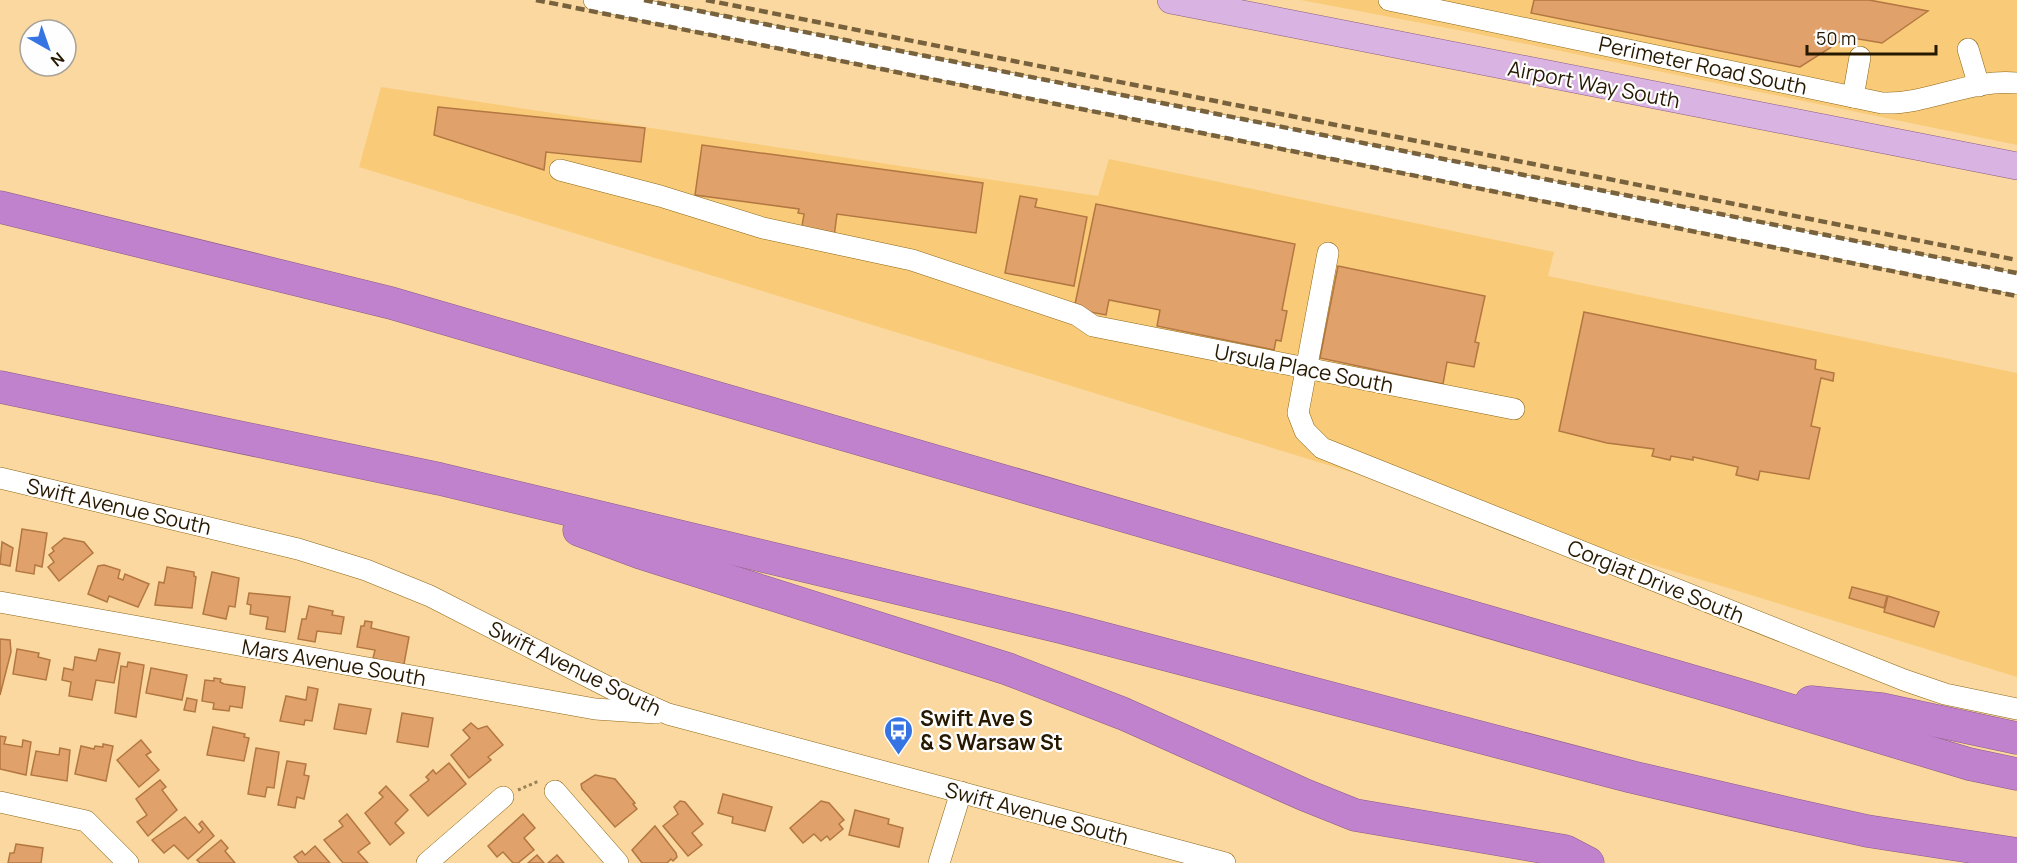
<svg xmlns="http://www.w3.org/2000/svg" width="2017" height="863" viewBox="0 0 2017 863" font-family="Manrope,sans-serif">
	<rect width="100%" height="100%" fill="#fad89f"/>
	<g fill="#f9cb79">
		<polygon points="1301,0 2017,0 2017,145 1463,31"/>
		<polygon points="381,87 1098,196 1109,159 1554,252 1548,276 2017,373 2017,677 359,167"/>
	</g>
	<g fill="#e0a16b" stroke="#b37741" stroke-width="1.5">
		<polygon points="1534,0 1869,0 1928,11 1882,43 1847,37 1800,67 1531,13"/>
		<polygon points="438,107 645,128 641,162 546,152 544,170 434,135"/>
		<polygon points="702,145 983,183 976,233 837,214 834,237 801,232 804,214 798,213 799,209 695,195"/>
		<polygon points="1020,196 1037,199 1035,207 1087,217 1074,286 1005,273"/>
		<polygon points="1096,204 1295,244 1282,310 1287,311 1281,341 1276,340 1274,350 1157,326 1160,310 1109,300 1106,315 1074,309"/>
		<polygon points="1338,266 1485,296 1475,342 1479,343 1474,367 1447,362 1443,384 1320,358"/>
		<polygon points="1584,312 1816,360 1815,369 1834,373 1833,381 1821,378 1811,426 1820,428 1809,479 1760,471 1758,480 1736,475 1738,467 1693,457 1693,460 1671,456 1670,460 1652,456 1654,449 1607,443 1559,431"/>
		<polygon points="22,529 47,533 42,567 35,565 34,574 16,571"/>
		<polygon points="64,538 84,542 93,553 59,581 48,567 54,562 49,555 54,551 52,548"/>
		<polygon points="2,542 13,548 10,566 0,564"/>
		<polygon points="104,565 120,570 118,578 123,580 125,574 149,584 138,607 109,596 107,602 88,594 98,566"/>
		<polygon points="167,567 194,572 194,576 196,577 192,608 155,605 159,582 164,583"/>
		<polygon points="212,572 239,578 235,607 229,606 226,619 203,614"/>
		<polygon points="1852,587 1887,596 1884,608 1849,598"/>
		<polygon points="249,593 290,597 285,632 266,629 268,617 250,614 251,605 247,604"/>
		<polygon points="1888,596 1939,612 1934,627 1884,612"/>
		<polygon points="309,606 333,611 332,615 344,617 341,634 317,631 315,642 298,639 302,619 306,619"/>
		<polygon points="365,621 372,622 371,628 409,637 404,664 383,662 373,658 375,650 357,647 361,626 364,626"/>
		<polygon points="0,639 10,640 11,652 0,695"/>
		<polygon points="17,649 39,653 38,657 50,660 46,680 13,674"/>
		<polygon points="99,649 120,653 114,683 96,680 92,700 69,696 71,682 62,680 64,668 73,670 75,657 96,661"/>
		<polygon points="128,662 144,665 136,717 115,713 121,666 127,667"/>
		<polygon points="151,668 187,675 182,700 146,693"/>
		<polygon points="214,678 221,679 220,682 224,684 245,687 242,708 230,706 229,711 213,709 214,703 202,701 205,680 214,681"/>
		<polygon points="308,687 318,689 312,721 305,720 304,725 280,721 286,696 306,700"/>
		<polygon points="187,698 197,700 195,712 184,710"/>
		<polygon points="339,704 371,709 366,734 334,729"/>
		<polygon points="402,713 433,718 428,747 397,742"/>
		<polygon points="471,723 478,729 487,726 503,745 488,757 491,760 469,778 451,755 470,738 463,730"/>
		<polygon points="213,727 245,734 244,737 249,738 244,761 207,755"/>
		<polygon points="0,736 6,737 4,744 22,747 23,740 31,742 26,775 0,769"/>
		<polygon points="141,740 151,752 146,755 159,770 139,787 117,760"/>
		<polygon points="103,744 113,746 106,781 75,774 81,746 94,749 95,746 103,747"/>
		<polygon points="60,748 70,750 67,781 31,775 36,751 59,755"/>
		<polygon points="256,748 279,752 274,788 267,787 265,797 248,794"/>
		<polygon points="287,761 306,764 304,775 309,776 304,799 297,797 295,808 278,805"/>
		<polygon points="449,763 466,784 428,816 410,795 429,780 426,777 433,770 436,774"/>
		<polygon points="595,775 615,779 635,803 633,804 637,809 615,827 582,789 581,784"/>
		<polygon points="160,780 166,787 162,790 177,810 148,836 137,822 147,815 136,799"/>
		<polygon points="386,786 408,810 395,823 404,833 390,845 365,813 383,797 379,793"/>
		<polygon points="723,794 772,807 765,831 732,823 733,817 718,813"/>
		<polygon points="680,801 685,802 703,824 692,833 702,845 688,856 663,826 678,814 674,807"/>
		<polygon points="821,801 829,803 844,820 839,824 843,829 830,840 827,836 821,841 814,834 803,843 790,828"/>
		<polygon points="855,810 889,819 888,824 903,828 899,847 849,835"/>
		<polygon points="347,814 370,843 358,852 368,863 343,863 324,840 343,826 339,821"/>
		<polygon points="523,814 535,828 524,838 534,850 518,863 513,863 503,852 497,857 488,846"/>
		<polygon points="185,817 199,833 203,829 199,824 202,821 214,836 188,859 174,845 164,853 152,840"/>
		<polygon points="655,826 676,853 677,857 673,861 671,859 667,863 642,863 632,850"/>
		<polygon points="221,840 228,848 225,851 235,863 200,863 197,860"/>
		<polygon points="16,844 43,848 41,863 8,863 10,853 14,853"/>
		<polygon points="315,846 330,863 299,863 294,857 302,851 305,855"/>
		<polygon points="537,855 544,863 528,863"/>
		<polygon points="557,855 564,863 548,863"/>
	</g>
	<g fill="none" stroke-linecap="round" stroke-linejoin="round">
		<defs>
			<g id="minor">
				<polyline points="594,0 2017,284"/>
				<path d="M1389 0 1882 103C1928 105 1971 78 2017 83"/>
				<polyline points="1968,49 1979,86"/>
				<polyline points="1853,97 1860,57"/>
				<polyline points="560,170 660,196 763,228 912,260 1077,315 1093,326 1514,409"/>
				<polyline points="1328,253 1298,413 1305,431 1322,448 1904,680 1945,694 2017,709"/>
				<polyline points="0,478 298,549 366,570 430,596 614,690 668,714 1225,863"/>
				<polyline points="0,602 595,709 656,713"/>
				<polyline points="555,791 618,863"/>
				<polyline points="0,802 86,821 128,863"/>
				<polyline points="427,863 503,797"/>
				<polyline points="939,863 961,792"/>
			</g>
			<polyline id="major" points="1171,0 2017,166"/>
			<g id="highway">
				<polyline points="0,207 391,303 1737,694 1969,764 2017,774"/>
				<polyline points="0,387 440,479 1064,628 1632,777 1791,814 1867,831 2017,854"/>
				<polyline points="579,530 641,553 1008,669 1124,714 1305,795 1355,815 1565,851 1588,863"/>
				<polyline points="1811,702 1881,709 2017,738"/>
			</g>
		</defs>
		<use href="#minor" stroke="#8c6615" stroke-width="22"/>
		<use href="#major" stroke="#8a5c85" stroke-width="28"/>
		<use href="#highway" stroke="#8a5c85" stroke-width="33"/>
		<polyline stroke="#998056" stroke-width="3" stroke-dasharray="3 3" stroke-linecap="butt" points="518,790 539,781"/>
		<use href="#minor" stroke="#fff" stroke-width="21"/>
		<use href="#major" stroke="#d9b3e1" stroke-width="27"/>
		<use href="#highway" stroke="#c081cd" stroke-width="32"/>
		<g stroke="#78623d" stroke-width="4.5" stroke-dasharray="9 4.5" stroke-linecap="butt">
			<polyline points="536,0 2017,296"/>
			<polyline points="644,0 2017,273"/>
			<polyline points="706,0 2017,260"/>
		</g>
	</g>
	<defs>
		<symbol id="bus-pin" viewBox="-11 -11 22 30"><path d="M0 17L-7.5 6A9.5 9.5 0 1 1 7.5 6Z" fill="#3574e2" stroke="#fefefe"/><path d="M-5-6H5V4H4V6H2V4H-2V6H-4V4H-5ZM-3.5-4V0h7V-4ZM-3.5 1.2v1.5H-2V1.2ZM2 1.2v1.5H3.5V1.2Z" fill="#fff"/></symbol>
	</defs>
	<g fill-rule="evenodd">
		<use href="#bus-pin" x="882" y="714" width="33" height="45"/>
	</g>
	<g text-anchor="middle" dominant-baseline="central" stroke-width="4.5" stroke-linejoin="round" paint-order="stroke">
		<g font-size="21" fill="#271800" stroke="#fefefe">
			<text transform="translate(1703 65) rotate(12)">Perimeter Road South</text>
			<text transform="translate(1594 84) rotate(11)">Airport Way South</text>
			<text transform="translate(1304 368) rotate(11)">Ursula Place South</text>
			<text transform="translate(119 506) rotate(13)">Swift Avenue South</text>
			<text transform="translate(1656 581) rotate(22)">Corgiat Drive South</text>
			<text transform="translate(334 662) rotate(10)">Mars Avenue South</text>
			<text transform="translate(575 668) rotate(26)">Swift Avenue South</text>
			<text transform="translate(1037 813) rotate(15)">Swift Avenue South</text>
		</g>
		<g font-size="21" font-weight="bold" fill="#271800" stroke="#fefefe" text-anchor="start">
			<text x="920" y="718">Swift Ave S<tspan x="920" dy="24">&amp; S Warsaw St</tspan></text>
		</g>
	</g>
	<g transform="translate(48 48) rotate(140)"><circle r="28" fill="#fefefe" stroke="#a8a298" stroke-width="1.5"/>
	<path d="M0-4.5L10 22L0 15L-10 22Z" fill="#3574e2"/>
	<text y="-9" font-size="16" font-weight="bold" text-anchor="middle" fill="#271800">N</text>
	</g>
	<path d="M1807 45v9h129v-9" fill="none" stroke="#271800" stroke-width="3"/>
	<text x="1816" y="45" font-size="18" fill="#271800" stroke="#fefefe" stroke-width="4.5" paint-order="stroke">50 m</text>
</svg>
